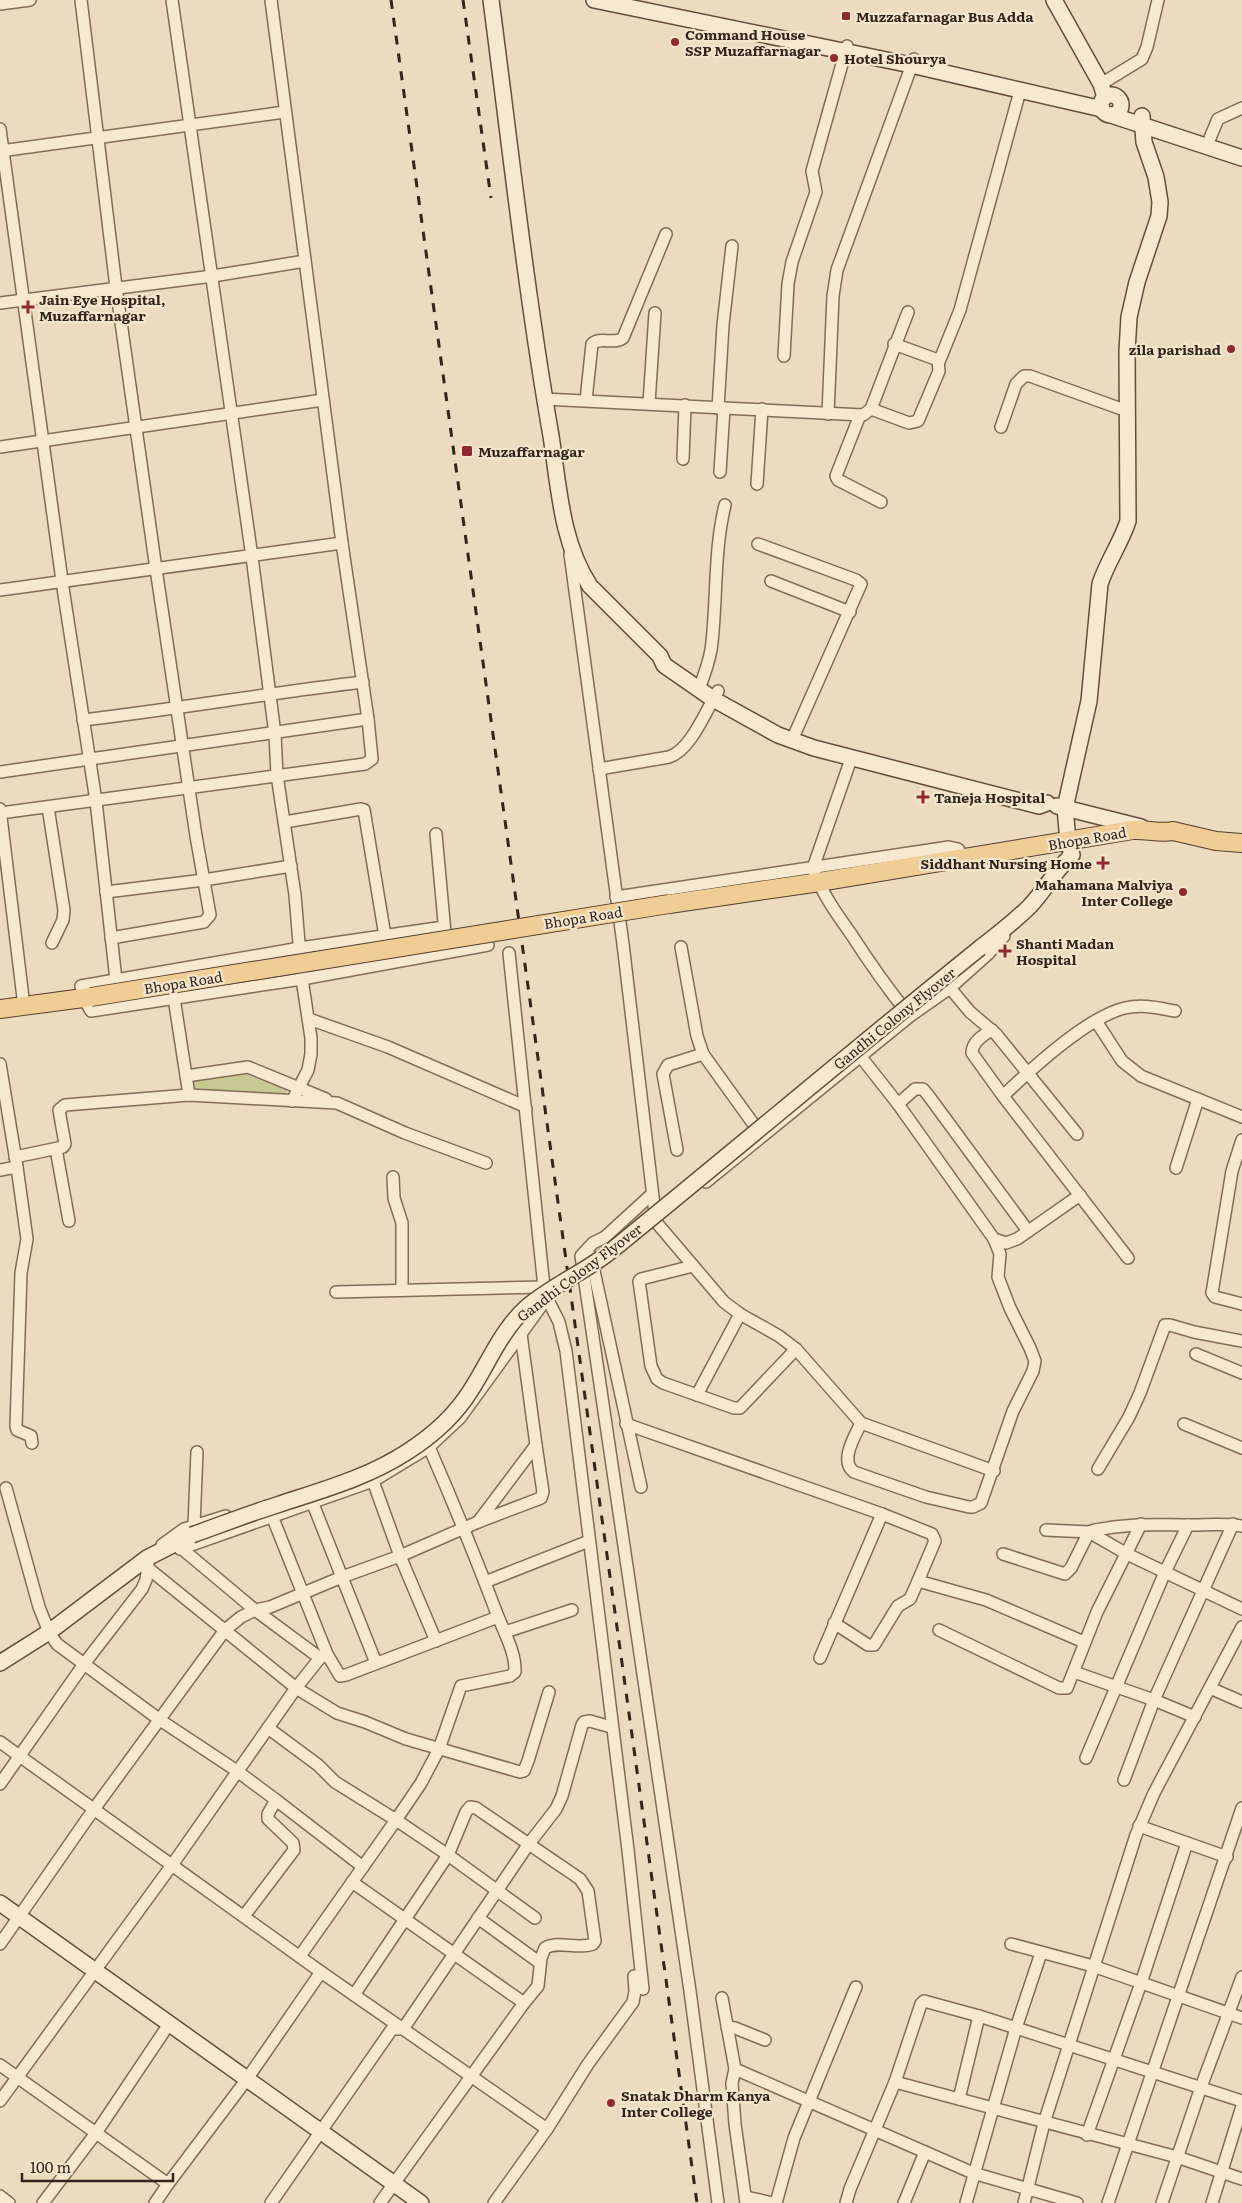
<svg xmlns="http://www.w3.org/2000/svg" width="1242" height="2203" viewBox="0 0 1242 2203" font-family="Literata,serif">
	<rect width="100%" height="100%" fill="#ecdbbe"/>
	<polygon fill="#c7c993" points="239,1072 287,1089 286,1097 194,1093 193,1079"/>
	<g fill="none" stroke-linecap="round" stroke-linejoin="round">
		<defs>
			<g id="street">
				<polyline points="81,0 116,287 156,569 196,836 210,915 204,922 111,938"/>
				<polyline points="172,0 252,557 275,734 277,775 295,895 302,979 311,1038 311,1054 308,1070 292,1101"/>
				<polyline points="0,4 30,0"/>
				<polyline points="1101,84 1142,59 1147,47 1158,0"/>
				<polyline points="0,129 63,588 96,801 116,980"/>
				<polyline points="1210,138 1218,119 1242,108"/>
				<polyline points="0,151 285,112"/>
				<polyline points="0,303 213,276 305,261"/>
				<polyline points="784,356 788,284 792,262 816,192 812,171 847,46"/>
				<polyline points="939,362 960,310 1020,91"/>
				<polyline points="544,399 863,415 871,409 908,312"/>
				<path d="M586 400 592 344C599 336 614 345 623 338L666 234"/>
				<polyline points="649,403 655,313"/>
				<polyline points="718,408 723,325 732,246"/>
				<polyline points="871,409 909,423 918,421 939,371 938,360 894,344"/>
				<polyline points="828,414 833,296 837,270 914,59"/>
				<polyline points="860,415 836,476 838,480 881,502"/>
				<polyline points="1001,427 1016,384 1024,376 1030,376 1127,411"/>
				<polyline points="0,447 323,400"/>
				<polyline points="683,459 685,405"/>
				<polyline points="720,472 724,408"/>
				<polyline points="757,484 762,409"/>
				<polyline points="758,544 856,580 861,584 792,740"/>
				<polyline points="570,554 623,944 656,1222 724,1302 740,1314 779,1336 796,1349 861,1423 994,1471"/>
				<polyline points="771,581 850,612"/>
				<polyline points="0,590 342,543"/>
				<path d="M699 690C704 674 711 659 712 642 717 596 714 550 725 505"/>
				<path d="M83 720C177 709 269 693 363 682"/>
				<path d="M851 759 813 868C821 892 836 913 851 934 869 962 888 989 909 1015"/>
				<path d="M599 769 669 757C691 750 706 710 718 691"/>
				<polyline points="0,772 368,719"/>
				<polyline points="48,807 64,910 63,920 52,943"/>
				<polyline points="0,809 24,1006"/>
				<polyline points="0,813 365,764 372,759 368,719 342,543 271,0"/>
				<polyline points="285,822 361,809 364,810 385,936"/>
				<polyline points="436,834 445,933"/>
				<polyline points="106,892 204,880 291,866"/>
				<polyline points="616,897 949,847 958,849 964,858"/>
				<polyline points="444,927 300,948 81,986 84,999 91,1011 302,979 488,945"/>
				<polyline points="681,947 697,1036 703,1054 762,1136"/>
				<polyline points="509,953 544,1287 547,1298 559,1322 566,1351 628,1850 643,1989"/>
				<polyline points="950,988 970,1012 996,1034 1077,1134"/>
				<polyline points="174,998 189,1095"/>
				<polyline points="309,1019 388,1047 524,1106 526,1109"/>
				<polyline points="1096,1021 1122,1061 1141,1076 1242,1117"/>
				<path d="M992 1030C983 1035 972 1042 972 1053L1003 1096 1128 1258"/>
				<polyline points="861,1057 898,1104 994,1239 1006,1243 1017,1239 1080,1195"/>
				<polyline points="0,1064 17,1167 0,1170"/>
				<polyline points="186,1076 248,1067 326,1099"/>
				<path d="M1003 1096C1030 1070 1089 1016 1125 1008 1142 1004 1158 1008 1175 1011"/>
				<polyline points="898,1104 915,1089 923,1089 928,1095 1028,1231"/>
				<polyline points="1242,1140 1232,1171 1212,1293 1215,1297 1242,1304"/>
				<polyline points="56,1149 69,1221"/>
				<polyline points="677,1150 663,1074 668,1065 703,1054"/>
				<polyline points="15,1157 63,1147 65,1144 59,1110 65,1105 189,1095 337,1103 405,1133 486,1163"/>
				<polyline points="17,1167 27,1239 21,1273 16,1426 17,1430 31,1436 32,1443"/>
				<polyline points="1176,1168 1198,1099"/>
				<polyline points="393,1177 394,1198 402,1223 402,1290"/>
				<polyline points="706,1182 910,1016 950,988 988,954 1004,936"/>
				<polyline points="652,1194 605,1237 593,1243 581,1256 690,1991 718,2203"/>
				<polyline points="593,1257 594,1271 641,1487"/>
				<polyline points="693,1266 641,1279 639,1281 651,1366 657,1379 663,1383 734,1408 740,1408 796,1349"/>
				<polyline points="336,1292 544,1287"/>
				<polyline points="1196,1354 1242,1373"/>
				<polyline points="697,1395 740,1314"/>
				<path d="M861 1423C855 1436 839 1461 854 1472L926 1497 969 1507H973L981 1503 1013 1411 1033 1371 1035 1361 1030 1348 1010 1308 998 1277 1000 1254 994 1239"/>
				<polyline points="626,1424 882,1514 932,1534 935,1541 918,1581 986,1600 1084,1642"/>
				<polyline points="1184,1424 1242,1448"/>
				<polyline points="1098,1469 1129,1417 1140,1393 1165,1325 1170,1325 1194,1332 1242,1341"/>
				<polyline points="373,1481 400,1556 436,1641"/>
				<polyline points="6,1488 39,1607 49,1632 57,1644 160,1720 237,1771 276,1800 268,1814 268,1819 293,1843 294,1850 244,1916"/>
				<polyline points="313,1504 376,1663"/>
				<polyline points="272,1516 327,1654 340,1676 346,1675 498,1617"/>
				<polyline points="478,1522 541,1498 543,1492 536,1445"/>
				<polyline points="194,1525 197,1452"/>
				<polyline points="1046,1530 1089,1532 1127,1554 1242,1609"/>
				<polyline points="162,1545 184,1529 226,1516"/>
				<polyline points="181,1548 255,1610 320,1658 325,1655"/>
				<polyline points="180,1549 373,1481 429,1447 460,1418 547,1298"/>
				<path d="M1003 1554 1065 1574 1071 1568 1089 1532 1095 1530C1129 1523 1155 1525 1188 1525 1206 1525 1224 1523 1242 1526"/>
				<polyline points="485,1582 589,1541"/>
				<polyline points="834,1623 868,1645 874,1645 898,1606 910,1599 918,1581"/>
				<polyline points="939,1630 1059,1688 1067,1688 1097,1612 1141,1524"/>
				<polyline points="505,1632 572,1610"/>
				<polyline points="320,1658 296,1688 337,1713 365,1722 406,1739 520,1772 524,1771 528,1761 549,1692"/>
				<polyline points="820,1658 882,1514"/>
				<polyline points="1074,1672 1154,1700 1195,1717"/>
				<polyline points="1210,1688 1242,1702"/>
				<path d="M268 1728 318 1765 335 1782 396 1820 421 1783 439 1749 461 1686 510 1676 515 1672C516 1653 504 1632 497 1614 476 1558 453 1502 429 1447"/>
				<polyline points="0,1742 321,1972 547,2129 494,2203"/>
				<polyline points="1086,1758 1165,1572 1188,1525"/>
				<polyline points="1124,1780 1154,1700 1233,1524"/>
				<polyline points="0,1784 84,1664 142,1589 146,1580 148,1564"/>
				<polyline points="276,1800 363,1867"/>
				<polyline points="1139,1826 1227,1857"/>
				<polyline points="352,1882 524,2003 380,2203"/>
				<polyline points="478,1918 540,1963"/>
				<polyline points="0,1944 94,1809 225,1630 241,1617 255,1610 270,1607 342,1577 400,1556 478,1522 536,1445 521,1334"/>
				<polyline points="1011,1944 1093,1966 1242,2018"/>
				<polyline points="300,1956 396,1820 448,1855 354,1995"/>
				<polyline points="722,1998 735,2069 732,2083 735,2124 746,2203"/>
				<path d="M524 2003 538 1986 541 1958 545 1948C559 1940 577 1950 593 1944L595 1941 588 1891 580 1879 476 1808 470 1807 466 1812 448 1855 535 1918"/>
				<polyline points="727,2027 735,2028 765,2040"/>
				<polyline points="0,2065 168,2184 155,2203"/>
				<polyline points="735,2069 973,2173 1077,2203"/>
				<polyline points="895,2082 1177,2157 1242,2179"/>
				<polyline points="959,2099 979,2016"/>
				<polyline points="0,2101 172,1865 296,1688 149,1569"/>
				<polyline points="547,2129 588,2064 633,2002 635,1991 634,1976"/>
				<polyline points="1087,2135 1141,1983 1187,1843"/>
				<polyline points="168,2184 247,2079 321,1972"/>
				<polyline points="0,2196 9,2203"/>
				<polyline points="746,2197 773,2203"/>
				<polyline points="43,2203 96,2133 169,2024"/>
				<polyline points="271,2203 392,2029 403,2029 528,1845 556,1809 562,1796 582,1725 584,1722 590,1721 611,1727"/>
				<polyline points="776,2203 794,2138 856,1987"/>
				<polyline points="846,2203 850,2189 895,2082 921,2004 924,2001 979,2016 1242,2101"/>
				<polyline points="904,2203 925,2152"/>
				<polyline points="966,2203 1016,2028 1041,1953"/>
				<polyline points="1024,2203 1044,2123 1136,1835 1154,1793 1242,1627"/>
				<polyline points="1108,2203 1242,1808"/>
				<polyline points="1162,2203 1201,2087 1242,1977"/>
				<polyline points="1212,2203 1242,2106"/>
			</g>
			<g id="secondary">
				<path d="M491 0C510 145 526 292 551 436 559 487 561 542 590 586L660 656 664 665 713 699 778 735 814 748 1039 806 1047 803"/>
				<polyline points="594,0 911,65 1102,109"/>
				<polyline points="1054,0 1101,84 1105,97"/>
				<circle cx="1111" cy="105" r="10"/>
				<polyline points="1111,115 1242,158"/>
				<polyline points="1057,806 1141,827"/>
				<path d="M980 948C997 935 1015 921 1030 906 1046 889 1055 870 1072 855L1068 841 1065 808 1089 701 1100 584C1107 562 1121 543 1128 521L1127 351 1129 317 1137 282 1159 216 1160 202 1156 177 1144 142 1142 116"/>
				<polyline points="0,1663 49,1632 147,1558 192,1535"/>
				<polyline points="0,1903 421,2203"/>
			</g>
			<g id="primary">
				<path d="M669 904 813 883 1133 830C1146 829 1160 834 1173 831L1216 841 1242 843"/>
				<polyline points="0,1009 91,997"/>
			</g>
		</defs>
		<use href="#street" stroke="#836c57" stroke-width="14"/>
		<use href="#secondary" stroke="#654d3b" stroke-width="18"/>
		<use href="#primary" stroke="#513b2c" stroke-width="20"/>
		<use href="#street" stroke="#f7e9d0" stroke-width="11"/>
		<use href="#secondary" stroke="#f7e9d0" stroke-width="15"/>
		<use href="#primary" stroke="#efcd95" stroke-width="18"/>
		<g stroke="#33251c" stroke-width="3" stroke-dasharray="9 9" stroke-linecap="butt">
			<polyline points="391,0 697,2203"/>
			<polyline points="463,0 491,198"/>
		</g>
		<defs>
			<path id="secondary-bridge" d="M192 1535C220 1525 248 1514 277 1505 322 1490 367 1478 407 1452 432 1436 455 1416 471 1390 489 1362 502 1329 527 1307 553 1285 585 1272 611 1251 734 1151 856 1048 980 948"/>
			<polyline id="primary-bridge" points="91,997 669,904"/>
		</defs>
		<use href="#secondary-bridge" stroke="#654d3b" stroke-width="18" stroke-linecap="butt"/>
		<use href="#primary-bridge" stroke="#513b2c" stroke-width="20" stroke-linecap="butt"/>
		<use href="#secondary-bridge" stroke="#f7e9d0" stroke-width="15"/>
		<use href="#primary-bridge" stroke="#efcd95" stroke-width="18"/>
	</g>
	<g fill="#912931" stroke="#f4e6cd" stroke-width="2">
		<rect x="841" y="11" width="10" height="10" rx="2.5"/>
		<circle cx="675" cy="42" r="5"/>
		<circle cx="834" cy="58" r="5"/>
		<path d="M25.5 299.5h5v5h5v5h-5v5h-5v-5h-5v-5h5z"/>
		<circle cx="1231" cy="349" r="5"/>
		<rect x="461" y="445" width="12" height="12" rx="2.5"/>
		<path d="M920.5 789.5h5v5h5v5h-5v5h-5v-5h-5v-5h5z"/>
		<path d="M1100.5 855.5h5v5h5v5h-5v5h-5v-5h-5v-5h5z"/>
		<circle cx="1183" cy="892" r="5"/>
		<path d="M1002.5 943.5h5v5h5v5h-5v5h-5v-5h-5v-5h5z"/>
		<circle cx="611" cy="2103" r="5"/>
	</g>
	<g text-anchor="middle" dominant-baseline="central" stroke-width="4.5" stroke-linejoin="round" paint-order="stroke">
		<g font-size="14" font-weight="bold" fill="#33251c" stroke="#f4e6cd" text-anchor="start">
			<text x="856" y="16">Muzzafarnagar Bus Adda</text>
			<text x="685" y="34">Command House<tspan x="685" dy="16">SSP Muzaffarnagar</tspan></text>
			<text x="844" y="58">Hotel Shourya</text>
			<text x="39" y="299">Jain Eye Hospital,<tspan x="39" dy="16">Muzaffarnagar</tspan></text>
			<text x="1221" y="349" text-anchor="end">zila parishad</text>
			<text x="478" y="451">Muzaffarnagar</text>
			<text x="934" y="797">Taneja Hospital</text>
			<text x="1092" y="863" text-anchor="end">Siddhant Nursing Home</text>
			<text x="1173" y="884" text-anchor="end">Mahamana Malviya<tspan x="1173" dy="16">Inter College</tspan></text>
			<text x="1016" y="943">Shanti Madan<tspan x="1016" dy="16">Hospital</tspan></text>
			<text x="621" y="2095">Snatak Dharm Kanya<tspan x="621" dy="16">Inter College</tspan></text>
		</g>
		<g font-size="14" fill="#33251c" stroke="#f4e6cd">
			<text transform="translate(1087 838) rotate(-10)">Bhopa Road</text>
			<text transform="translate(583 917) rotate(-9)">Bhopa Road</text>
			<text transform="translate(183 982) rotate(-9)">Bhopa Road</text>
			<text transform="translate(894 1018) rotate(-39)">Gandhi Colony Flyover</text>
			<text transform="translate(579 1272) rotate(-37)">Gandhi Colony Flyover</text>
		</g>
	</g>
	<path d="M22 2173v8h151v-8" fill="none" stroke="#33251c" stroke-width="2.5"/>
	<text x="30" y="2173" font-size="15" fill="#33251c" stroke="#f4e6cd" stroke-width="4" paint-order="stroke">100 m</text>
</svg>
